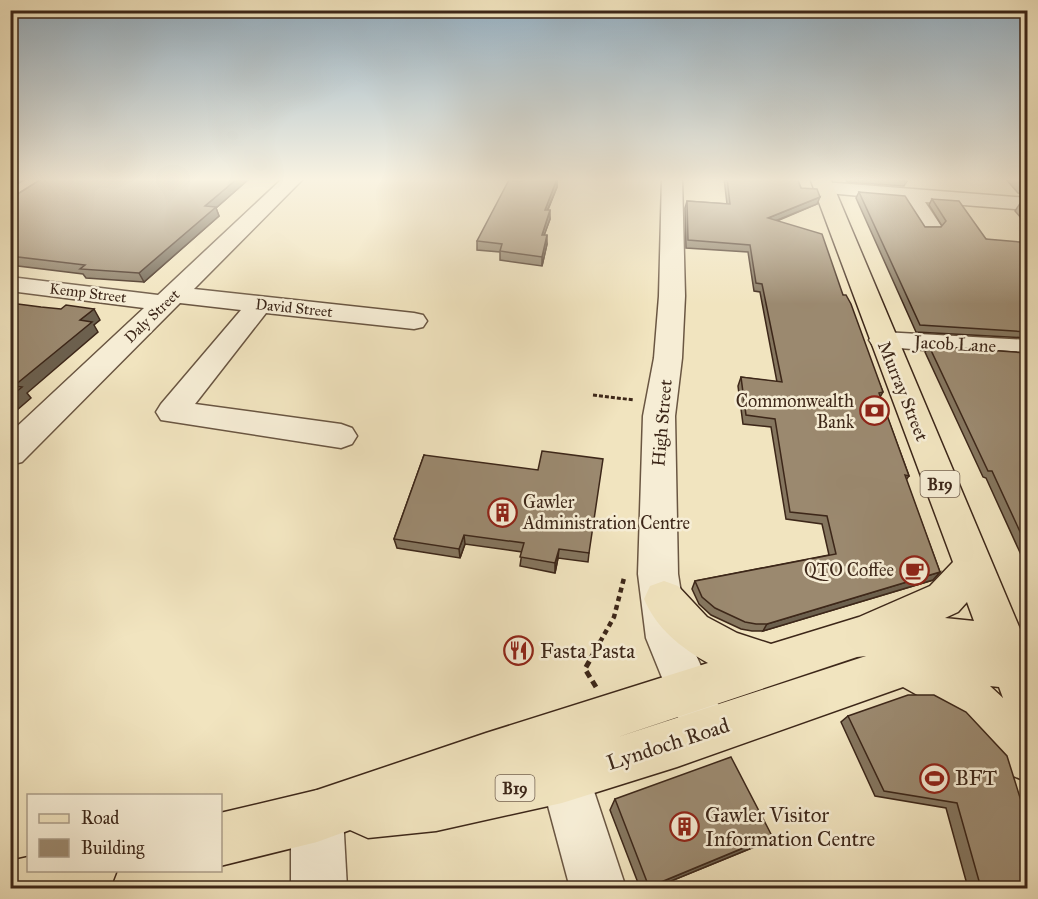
<svg xmlns="http://www.w3.org/2000/svg" width="1038" height="899" viewBox="0 0 1038 899" font-family="'IM FELL Great Primer',serif">
	<rect width="100%" height="100%" fill="#f1e4bf"/>
	<filter id="stains"><feTurbulence type="fractalNoise" baseFrequency=".00333" numOctaves="4"/><feColorMatrix values="0 0 0 0 .2 0 0 0 0 .09 0 0 0 0 .02 0 0 0 .5 -.17"/></filter>
	<radialGradient id="worn" r=".72"><stop offset=".6" stop-color="#630" stop-opacity="0"/><stop offset="1" stop-color="#630" stop-opacity=".3"/></radialGradient>
	<g fill="none" stroke-linecap="round" stroke-linejoin="round">
		<defs>
			<g id="minor">
				<polygon points="283,178 304,178 194,289 414,313 423,315 427,321 423,327 414,329 266,313 195,404 341,424 352,428 357,436 352,444 341,448 161,420 156,412 161,404 241,310 180,303 22,462 10,465 10,433 144,308 10,291 10,277 158,295"/>
				<polygon points="662,178 682,178 685,296 682,358 675,416 678,574 688,637 721,711 714,727 698,734 682,727 646,638 638,574 643,416 654,358 659,296"/>
				<polygon points="824,182 1028,198 1028,210 925,202 941,226 938,231 922,231 904,200 817,192 814,188 817,184"/>
				<polygon points="883,332 1028,340 1028,358 873,346 869,340 873,334"/>
				<polygon points="565,751 583,758 626,888 570,888 540,776 547,758"/>
				<polygon points="317,790 335,798 343,816 347,888 291,888 291,816 299,798"/>
			</g>
			<g id="major">
				<path d="M810 178H830L1028 648V782L1011 775 957 717 903 687 677 767 562 803 436 831 368 838 350 830 317 842 220 866V813L317 790 486 733 708 663C680 647 657 629 644 599L650 586 664 581 678 586 707 617 737 633 771 644 859 617 930 586 953 562ZM967 602 974 621 945 618 958 612ZM866 656 618 737 857 657ZM990 686 999 687 1003 698Z"/>
				<polygon points="28,857 28,870 117,870 110,888 10,888 10,861"/>
			</g>
		</defs>
		<use href="#minor" stroke="#6a5642" stroke-width="3"/>
		<use href="#major" stroke="#3d2719" stroke-width="3"/>
		<polyline stroke="#3d2719" stroke-width="3" stroke-dasharray="4 2" stroke-linecap="butt" points="593,395 634,400"/>
		<polyline stroke="#3d2719" stroke-width="4.5" stroke-dasharray="5 4" stroke-linecap="butt" points="600,642 614,617 624,578"/>
		<polyline stroke="#3d2719" stroke-width="5" stroke-dasharray="7 4.5" stroke-linecap="butt" points="596,687 585,669 601,640"/>
		<use href="#minor" fill="#f6edd5" fill-rule="evenodd"/>
		<use href="#major" fill="#f1e4bf" fill-rule="evenodd"/>
	</g>
	<g fill="#85765f" stroke="#3d2719" stroke-width="1.5">
		<polygon points="43,178 250,178 216,208 219,216 144,282 86,278 83,274 10,265 10,198 13,197"/>
		<polygon points="724,178 797,178 801,188 817,204 777,221 843,295 883,392 880,397 909,476 906,480 940,572 933,580 763,631 752,631 741,629 711,615 699,604 692,589 695,581 829,555 822,524 786,519 771,427 743,424 738,386 741,377 777,382 760,292 754,291 748,252 686,248 685,208 687,201 727,204"/>
		<polygon points="845,178 905,178 907,181 904,186 847,182"/>
		<polygon points="1005,178 1028,178 1028,194 1018,193"/>
		<polygon points="557,179 557,187 548,210 550,219 544,235 547,244 542,266 500,260 500,252 477,250 477,241"/>
		<polygon points="859,192 925,227 941,227 942,226 929,205 932,199 986,239 1028,252 1028,338 916,332 856,198"/>
		<polygon points="1028,198 1028,226 1015,211 1023,199"/>
		<polygon points="929,346 1028,353 1028,570 986,478 983,477 925,352"/>
		<polygon points="424,455 589,553 588,562 558,558 555,573 520,566 522,552 465,544 460,558 397,548 394,539"/>
		<polygon points="848,716 1028,823 1028,888 968,888 946,808 875,796 841,722"/>
		<polygon points="615,799 759,845 654,888 640,888 610,810"/>
	</g>
	<g fill="#6c604e" stroke="#3d2719" stroke-width="1.5">
		<polygon points="10,178 28,178 10,188"/>
		<polygon points="238,178 250,178 216,208 219,216 144,282 139,273 205,206"/>
		<polygon points="557,179 557,187 544,218 545,210"/>
		<polygon points="820,197 817,204 765,225 768,218"/>
		<polygon points="550,210 550,219 541,244 542,235"/>
		<polygon points="547,235 547,244 542,266 542,257"/>
		<polygon points="94,309 100,320 94,325 98,332 27,393 31,398 10,416 10,397 14,386 80,320"/>
		<polygon points="464,535 465,544 460,558 459,549"/>
		<polygon points="559,549 558,558 555,573 555,563"/>
		<polygon points="940,572 933,580 763,631 767,624"/>
		<polygon points="772,836 759,845 654,888 647,888 649,887"/>
	</g>
	<g fill="#9b896f" stroke="#3d2719" stroke-width="1.5">
		<polygon points="43,178 238,178 205,206 216,207 139,273 80,269 85,265 10,256 10,198 13,197"/>
		<polygon points="510,178 557,179 545,210 550,210 542,235 547,235 542,257 500,251 502,244 477,241"/>
		<polygon points="727,178 797,178 801,188 817,189 820,197 768,218 822,234 843,295 846,295 851,304 883,392 879,393 909,476 905,475 940,572 767,624 756,624 745,622 715,608 702,597 695,581 836,554 827,516 790,512 775,419 746,415 741,377 782,382 762,284 756,283 750,245 688,240 687,201 730,204"/>
		<polygon points="871,178 905,178 907,181"/>
		<polygon points="859,192 905,196 925,227 941,227 946,221 932,199 959,201 986,239 1020,242 1028,252 1028,332 920,325"/>
		<polygon points="1028,198 1028,204 1023,199"/>
		<polygon points="10,303 41,307 61,309 66,305 94,309 80,320 92,322 14,386 22,387 10,397"/>
		<polygon points="929,346 1028,353 1028,549 992,471 988,471"/>
		<polygon points="542,451 603,459 589,553 559,549 555,563 520,557 524,543 464,535 459,549 394,539 424,455 538,470"/>
		<polygon points="908,695 934,695 966,712 1007,756 1028,823 1028,888 981,888 957,803 884,791 848,716"/>
		<polygon points="731,757 772,836 649,887 615,799"/>
	</g>
	<linearGradient id="sky" x2="0" y2="1"><stop stop-color="#93aec1"/><stop offset="0.59" stop-color="#f9f3e2"/><stop offset="1" stop-color="#f9f3e2" stop-opacity="0"/></linearGradient>
	<rect width="1038" height="304" fill="url(#sky)"/>
	<defs>
		<symbol id="bank-ring" viewBox="-11 -11 22 22"><circle r="9.5" fill="#f6edd5" stroke="#8f2418" stroke-width="1.5"/><path d="M-6-4H6V4H-6ZM0-2.3a2.3 2.3 0 1 0 0 4.6a2.3 2.3 0 1 0 0-4.6Z" fill="#8f2418"/></symbol>
		<symbol id="building-ring" viewBox="-11 -11 22 22"><circle r="9.5" fill="#f6edd5" stroke="#8f2418" stroke-width="1.5"/><path d="M-4-6H4V6H1V3H-1V6H-4ZM-2.5-4.3h1.7v1.8h-1.7ZM.8-4.3h1.7v1.8H.8ZM-2.5-1h1.7V.8h-1.7ZM.8-1h1.7V.8H.8Z" fill="#8f2418"/></symbol>
		<symbol id="cafe-ring" viewBox="-11 -11 22 22"><circle r="9.5" fill="#f6edd5" stroke="#8f2418" stroke-width="1.5"/><path d="M-5.5-4.5H6V0H3Q3 3.5 0 3.5H-2.5Q-5.5 3.5-5.5 0ZM3-3.2v2h1.7v-2ZM-6 4.5H4V6H-6Z" fill="#8f2418"/></symbol>
		<symbol id="restaurant-ring" viewBox="-11 -11 22 22"><circle r="9.5" fill="#f6edd5" stroke="#8f2418" stroke-width="1.5"/><path d="M-5-6h1v4h1v-4h1v4h1v-4h1v5L-1.5 .5V6h-2V.5L-5-1ZM5-6V6H3V1.5H1.5Q1.5-4 5-6Z" fill="#8f2418"/></symbol>
		<symbol id="stadium-ring" viewBox="-11 -11 22 22"><circle r="9.5" fill="#f6edd5" stroke="#8f2418" stroke-width="1.5"/><path d="M0-5a6.5 5 0 1 0 0 10a6.5 5 0 1 0 0-10ZM-3.5-1.8h7v3.6h-7Z" fill="#8f2418"/></symbol>
	</defs>
	<g fill-rule="evenodd">
		<use href="#bank-ring" x="858" y="394" width="33" height="33"/>
		<use href="#building-ring" x="486" y="496" width="33" height="33"/>
		<use href="#cafe-ring" x="898" y="554" width="33" height="33"/>
		<use href="#restaurant-ring" x="502" y="634" width="33" height="33"/>
		<use href="#stadium-ring" x="918" y="762" width="33" height="33"/>
		<use href="#building-ring" x="668" y="810" width="33" height="33"/>
	</g>
	<g text-anchor="middle" dominant-baseline="central" stroke-width="5" stroke-linejoin="round" paint-order="stroke">
		<g font-size="15" fill="#3d2719" stroke="#f6edd5">
			<text transform="translate(88 293) rotate(7)">Kemp Street</text>
			<text transform="translate(294 308) rotate(6)">David Street</text>
			<text transform="translate(152 316) rotate(-44)">Daly Street</text>
		</g>
		<g fill="#f6edd5" stroke="#746251" stroke-width="1.5">
			<rect x="920.5" y="471" width="39" height="26" rx="4.5"/>
			<rect x="495.5" y="775" width="39" height="26" rx="4.5"/>
		</g>
		<g font-size="16" font-weight="bold" fill="#3d2719">
			<text x="940" y="484">B19</text>
			<text x="515" y="788">B19</text>
		</g>
		<g font-size="18" fill="#3d2719" stroke="#f6edd5">
			<text transform="translate(955 344) rotate(3)">Jacob Lane</text>
			<text transform="translate(903 391) rotate(68)">Murray Street</text>
			<text transform="translate(662 423) rotate(-85)">High Street</text>
		</g>
		<g font-size="18" fill="#3d2719" stroke="#f6edd5" text-anchor="end">
			<text x="854" y="401">Commonwealth<tspan x="854" dy="21">Bank</tspan></text>
			<text x="523" y="502" text-anchor="start">Gawler<tspan x="523" dy="21">Administration Centre</tspan></text>
			<text x="894" y="570">QTO Coffee</text>
		</g>
		<g font-size="21" fill="#3d2719" stroke="#f6edd5" text-anchor="start">
			<text x="540" y="651">Fasta Pasta</text>
			<text x="955" y="778">BFT</text>
			<text x="705" y="815">Gawler Visitor<tspan x="705" dy="24">Information Centre</tspan></text>
		</g>
		<g font-size="21" fill="#3d2719" stroke="#f6edd5">
			<text transform="translate(668 744) rotate(-18)">Lyndoch Road</text>
		</g>
	</g>
	<rect width="1038" height="899" fill="none" stroke="#f1e4bf" stroke-width="36"/>
	<rect x="12" y="12" width="1014" height="875" fill="none" stroke="#3d2719" stroke-width="3"/>
	<rect x="18" y="18" width="1002" height="863" fill="none" stroke="#3d2719" stroke-width="1.5"/>
	<rect x="27" y="794" width="195" height="78" fill="#f6edd5" stroke="#ac9e8a" stroke-width="1.5"/>
	<rect x="39" y="814" width="30" height="9" fill="#f1e4bf" stroke="#ac9e8a" stroke-width="1.5"/>
	<text x="81" y="824" font-size="18" fill="#3d2719">Road</text>
	<rect x="39" y="839" width="30" height="18" fill="#9b896f" stroke="#ac9e8a" stroke-width="1.5"/>
	<text x="81" y="854" font-size="18" fill="#3d2719">Building</text>
	<rect width="100%" height="100%" filter="url(#stains)"/>
	<rect width="100%" height="100%" fill="url(#worn)"/>
</svg>
